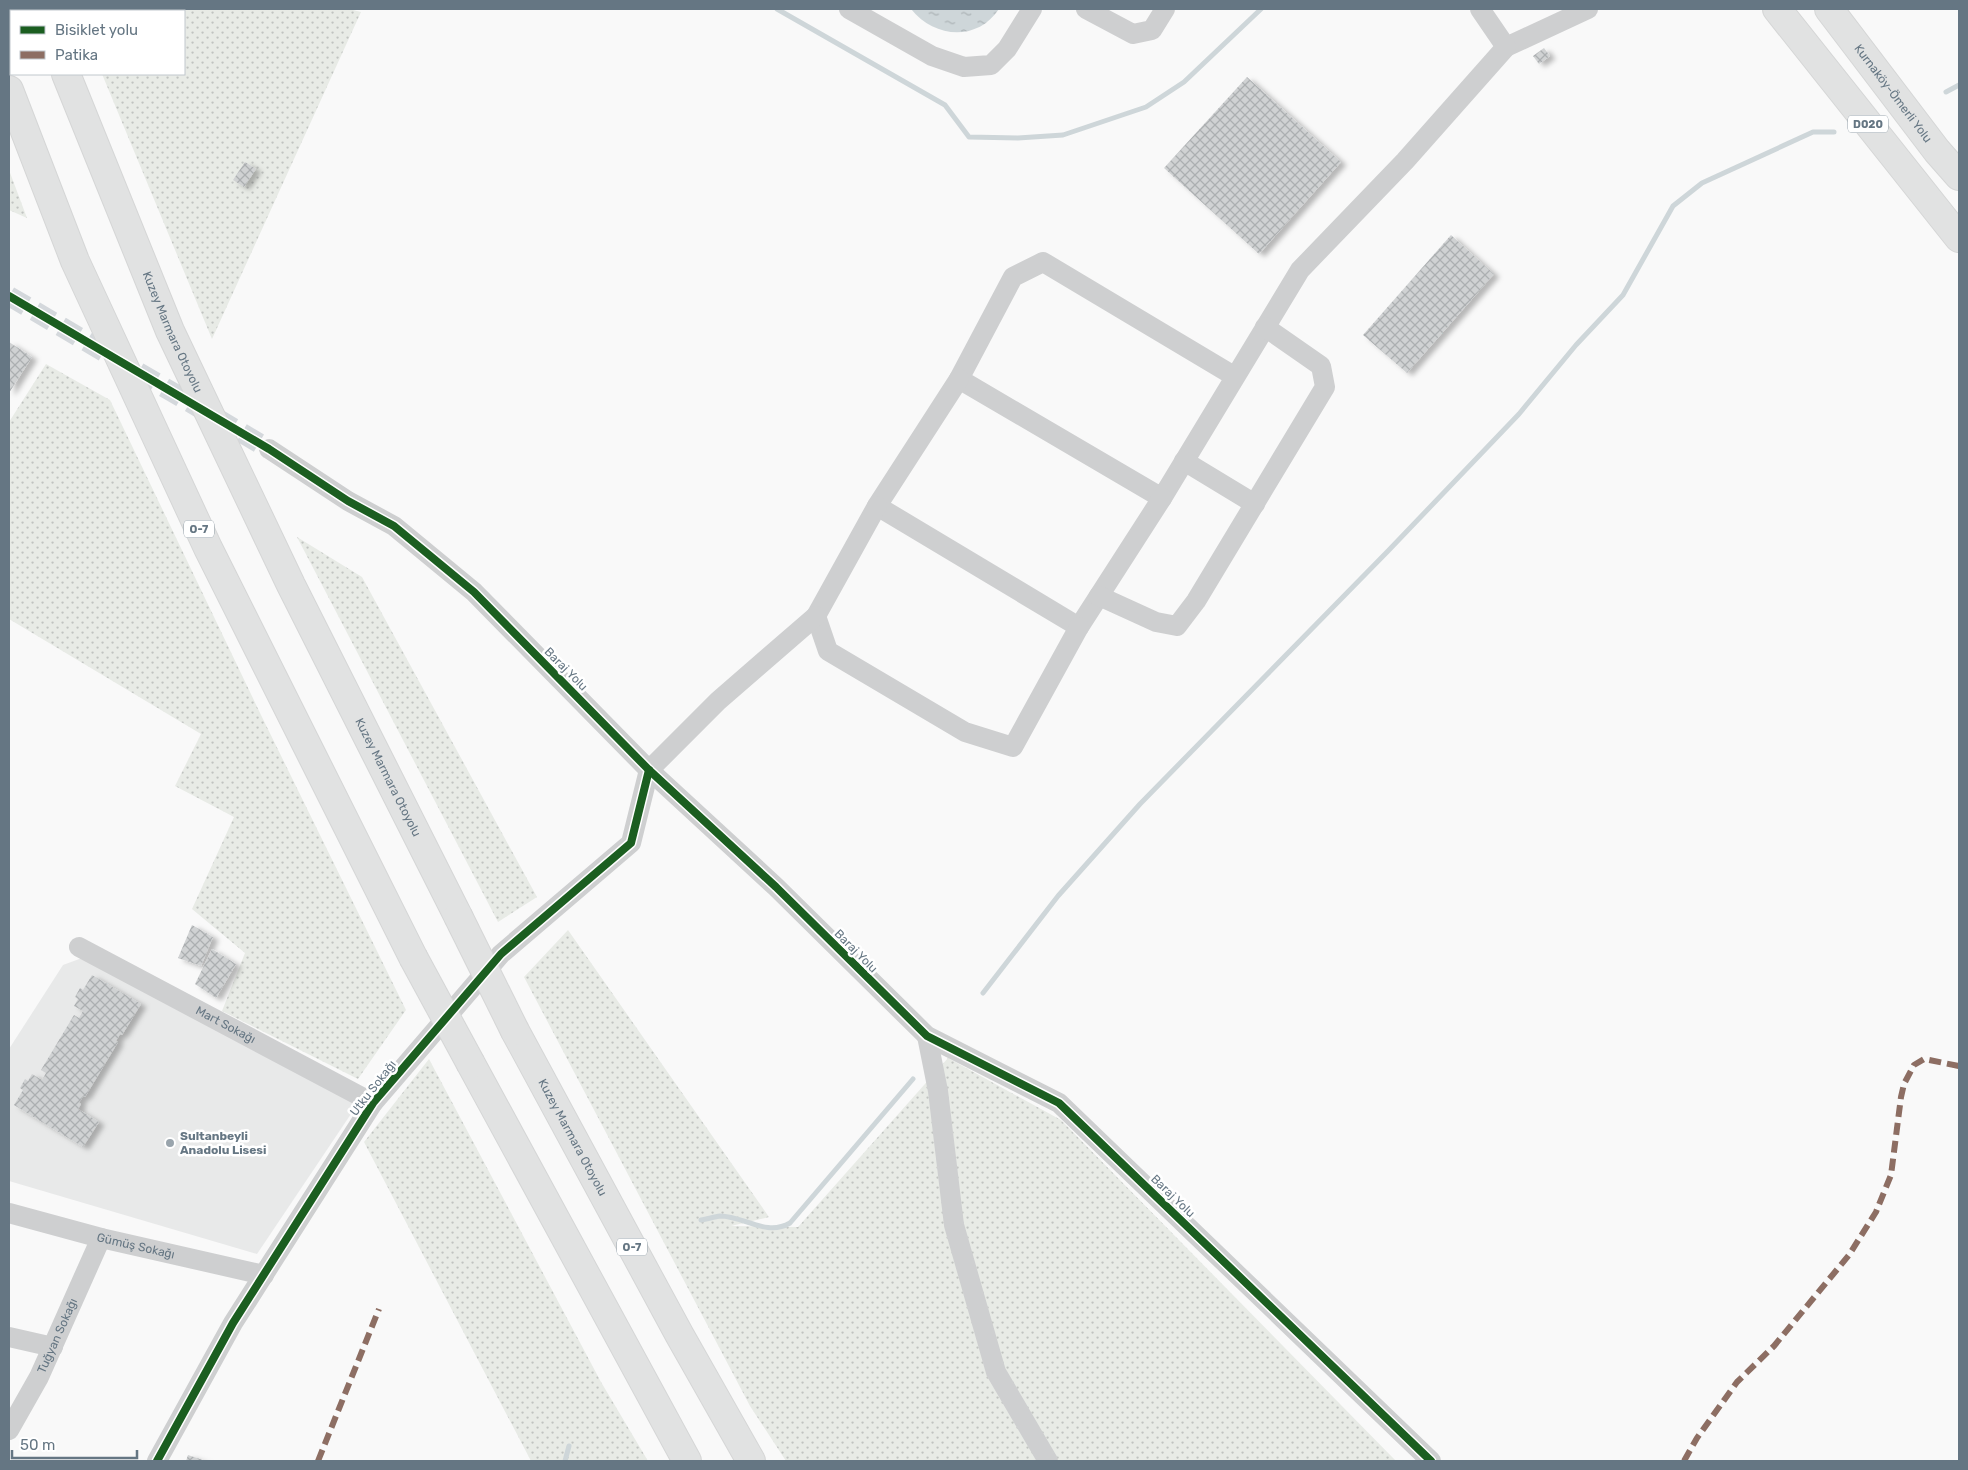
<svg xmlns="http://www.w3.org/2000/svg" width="1968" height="1470" viewBox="0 0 1968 1470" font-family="Rubik,sans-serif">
	<defs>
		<pattern id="grass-dots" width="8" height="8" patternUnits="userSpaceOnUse" patternTransform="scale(1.25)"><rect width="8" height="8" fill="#e8ebe6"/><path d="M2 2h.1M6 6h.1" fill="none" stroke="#c0c3c0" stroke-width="1.8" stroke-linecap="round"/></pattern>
		<pattern id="water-ripples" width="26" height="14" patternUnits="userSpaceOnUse" patternTransform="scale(1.25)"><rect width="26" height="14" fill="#ced6d9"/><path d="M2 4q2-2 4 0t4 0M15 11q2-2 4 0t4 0" fill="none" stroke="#abb2b5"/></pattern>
		<pattern id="building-cross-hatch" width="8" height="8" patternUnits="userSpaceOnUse" patternTransform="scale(1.25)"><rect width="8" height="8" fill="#d0d2d3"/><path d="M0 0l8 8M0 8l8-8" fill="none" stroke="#acafb1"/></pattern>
		<filter id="shadow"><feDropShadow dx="5.5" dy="3" stdDeviation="2.5" flood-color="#0004"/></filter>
	</defs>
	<rect width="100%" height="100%" fill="#f9f9f9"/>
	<polygon fill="#e8e9e9" points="82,958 357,1105 257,1254 9,1181 9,1049 63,965"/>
	<g fill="url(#grass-dots)">
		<polygon points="76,9 349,9 361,12 212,339 102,74 184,74 184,11 77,11"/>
		<polygon points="9,170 27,218 9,210"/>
		<polygon points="46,364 110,400 261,715 406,1010 358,1079 222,1011 245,953 192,909 234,817 175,786 201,734 9,619 9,422"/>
		<polygon points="297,537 362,577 537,897 498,922"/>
		<polygon points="568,930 769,1217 731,1226 798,1227 948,1058 1061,1120 1396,1461 786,1461 750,1406 524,977"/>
		<polygon points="429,1059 601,1382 648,1461 531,1461 364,1142"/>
	</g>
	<path fill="url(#water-ripples)" d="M911 9H999C977 42 934 38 911 9Z"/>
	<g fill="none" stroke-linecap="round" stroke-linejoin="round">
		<g stroke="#ced6d9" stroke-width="5">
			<polyline points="777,9 945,105 969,137 1018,138 1063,135 1146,107 1184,82 1261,9"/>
			<polyline points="1946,92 1959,85"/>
			<polyline points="983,993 1058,896 1140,804 1388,551 1519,414 1576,345 1623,295 1673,206 1702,183 1813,132 1834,132"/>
			<path d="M701 1220C707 1219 714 1217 720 1216 744 1216 766 1237 790 1223L913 1079"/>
			<polyline points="565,1461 569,1446"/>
		</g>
	</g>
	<g fill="url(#building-cross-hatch)" filter="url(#shadow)">
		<polygon points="1544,48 1550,56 1539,64 1533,56"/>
		<polygon points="1247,77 1341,162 1259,254 1164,168"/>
		<polygon points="245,162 256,169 244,187 233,180"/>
		<polygon points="1451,235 1494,274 1407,373 1363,335"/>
		<polygon points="9,342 32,357 9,393"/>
		<polygon points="192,925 213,937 201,966 178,958"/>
		<polygon points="212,949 236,964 216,998 195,984"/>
		<polygon points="92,975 141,1004 122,1035 120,1034 116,1041 118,1042 85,1097 83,1096 79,1103 81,1104 78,1109 99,1122 83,1147 14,1105 23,1090 20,1088 25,1079 28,1081 32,1074 42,1080 46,1073 41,1070 74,1015 79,1018 83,1011 74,1006 78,999 75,997 80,988 83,990"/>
		<polygon points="188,1455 206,1461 186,1461"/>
	</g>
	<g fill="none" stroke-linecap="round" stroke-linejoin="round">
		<polyline stroke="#d4d8dc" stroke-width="20" stroke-dasharray="20 10" stroke-linecap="butt" points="9,296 269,449"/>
		<defs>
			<g id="highway">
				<polyline points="40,9 41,11"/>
				<polyline points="1777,9 1959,238"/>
				<path id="s4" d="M1829 9 1937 151 1959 176"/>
				<path id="s5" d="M66 74 170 331 291 585 458 916"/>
				<polyline points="9,90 75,261 208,548 413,957"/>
				<path id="s6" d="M515 1031 679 1334 751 1461"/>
				<polyline points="471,1064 687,1461"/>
			</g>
		</defs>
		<use href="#highway" stroke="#d5d6d6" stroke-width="30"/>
		<g stroke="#cecfd0" stroke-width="20">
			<polyline points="849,9 932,56 964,67 991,65 1007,49 1032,9"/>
			<polyline points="1086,9 1133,34 1152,30 1165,9"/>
			<polyline points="1480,9 1506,47 1588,9"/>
			<polyline points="1234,376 1043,262 1013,277 959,379 1162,498 1300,270 1405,161 1506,47"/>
			<polyline points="959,379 877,506 1079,627 1162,498"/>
			<polyline points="269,449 348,501 394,526 474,592 649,770 776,887 927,1036 1059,1103 1431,1461"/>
			<polyline points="1184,461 1255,504"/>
			<polyline points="877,506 816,616 828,651 965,732 1013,747 1079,627"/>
			<polyline points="1099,596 1156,622 1177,626 1196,601 1325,387 1321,366 1265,327"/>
			<path id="s1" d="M79 947 373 1103"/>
			<polyline points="927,1036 938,1091 954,1225 996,1372 1048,1461"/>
			<path id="s2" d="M9 1213 101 1238 264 1275"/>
			<polyline points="9,1337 53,1347"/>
			<path id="s3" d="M9 1430 39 1377 101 1238"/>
			<polyline points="157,1461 233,1323 373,1103 501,954 631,843 649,770 718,701 816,616"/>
		</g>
		<use href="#highway" stroke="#e1e2e2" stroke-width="28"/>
		<defs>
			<g id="highway-bridge">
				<polyline points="458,916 515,1031"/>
				<polyline points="413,957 471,1064"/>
			</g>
		</defs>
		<use href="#highway-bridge" stroke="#d5d6d6" stroke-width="30" stroke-linecap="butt"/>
		<use href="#highway-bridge" stroke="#e1e2e2" stroke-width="28"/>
		<g stroke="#8d6e63" stroke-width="6" stroke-dasharray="12 6" stroke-linecap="butt">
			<polyline points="318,1461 379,1309"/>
			<polyline points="1684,1461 1697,1438 1737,1382 1774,1346 1849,1255 1876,1212 1891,1175 1901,1097 1904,1084 1914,1065 1924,1059 1959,1066"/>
		</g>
		<defs>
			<g id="cycleway">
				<polyline points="9,296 269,449 348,501 394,526 474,592 649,770 776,887 927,1036 1059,1103 1431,1461"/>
				<polyline points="157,1461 233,1323 373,1103 501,954 631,843 649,770"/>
			</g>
		</defs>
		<use href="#cycleway" stroke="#fff" stroke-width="11"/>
		<use href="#cycleway" stroke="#1b5e20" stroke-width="8"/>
	</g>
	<circle fill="#99a4ac" stroke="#fff" stroke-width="2" cx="170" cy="1143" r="5"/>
	<g text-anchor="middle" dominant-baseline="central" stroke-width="5" stroke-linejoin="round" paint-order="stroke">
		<g fill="#fff" stroke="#939fa8" stroke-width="1">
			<rect x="1848" y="115.5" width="40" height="17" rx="4"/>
			<rect x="184" y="520.5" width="30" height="17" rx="4"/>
			<rect x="617" y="1238.5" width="30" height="17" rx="4"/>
		</g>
		<g font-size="11" font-weight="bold" fill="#657683">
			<text x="1868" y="124">D020</text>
			<text x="199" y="529">O-7</text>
			<text x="632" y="1247">O-7</text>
		</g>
		<g font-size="12" fill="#657683" stroke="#fff">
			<text stroke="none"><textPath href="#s4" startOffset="106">Kurnaköy-Ömerli Yolu</textPath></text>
			<text stroke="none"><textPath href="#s5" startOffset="279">Kuzey Marmara Otoyolu</textPath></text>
			<text transform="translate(566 669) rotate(45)">Baraj Yolu</text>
			<text stroke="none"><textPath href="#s5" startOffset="774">Kuzey Marmara Otoyolu</textPath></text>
			<text transform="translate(856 951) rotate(45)">Baraj Yolu</text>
			<text stroke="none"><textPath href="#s1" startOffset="166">Mart Sokağı</textPath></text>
			<text transform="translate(373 1088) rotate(-52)">Utku Sokağı</text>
			<text stroke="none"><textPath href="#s6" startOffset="121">Kuzey Marmara Otoyolu</textPath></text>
			<text transform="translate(1173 1196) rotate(44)">Baraj Yolu</text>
			<text stroke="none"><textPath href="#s2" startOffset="131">Gümüş Sokağı</textPath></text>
			<text stroke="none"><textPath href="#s3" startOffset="106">Tuğyan Sokağı</textPath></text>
		</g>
		<g font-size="12" font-weight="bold" fill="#657683" stroke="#fff" text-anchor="start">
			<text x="180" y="1136">Sultanbeyli<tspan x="180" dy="14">Anadolu Lisesi</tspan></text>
		</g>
	</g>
	<rect width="1968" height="1470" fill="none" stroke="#657683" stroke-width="20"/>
	<rect x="10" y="10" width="175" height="65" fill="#ffffff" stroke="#c1c8cd"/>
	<rect x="20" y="26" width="25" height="8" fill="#1b5e20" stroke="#c1c8cd"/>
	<text x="55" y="35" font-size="15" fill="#657683">Bisiklet yolu</text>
	<rect x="20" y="51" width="25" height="8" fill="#8d6e63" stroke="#c1c8cd"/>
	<text x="55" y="60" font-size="15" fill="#657683">Patika</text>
	<path d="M12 1450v8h125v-8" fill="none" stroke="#657683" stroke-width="2.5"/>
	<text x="20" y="1450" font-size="15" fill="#657683" stroke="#ffffff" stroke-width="4" paint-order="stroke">50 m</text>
</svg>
